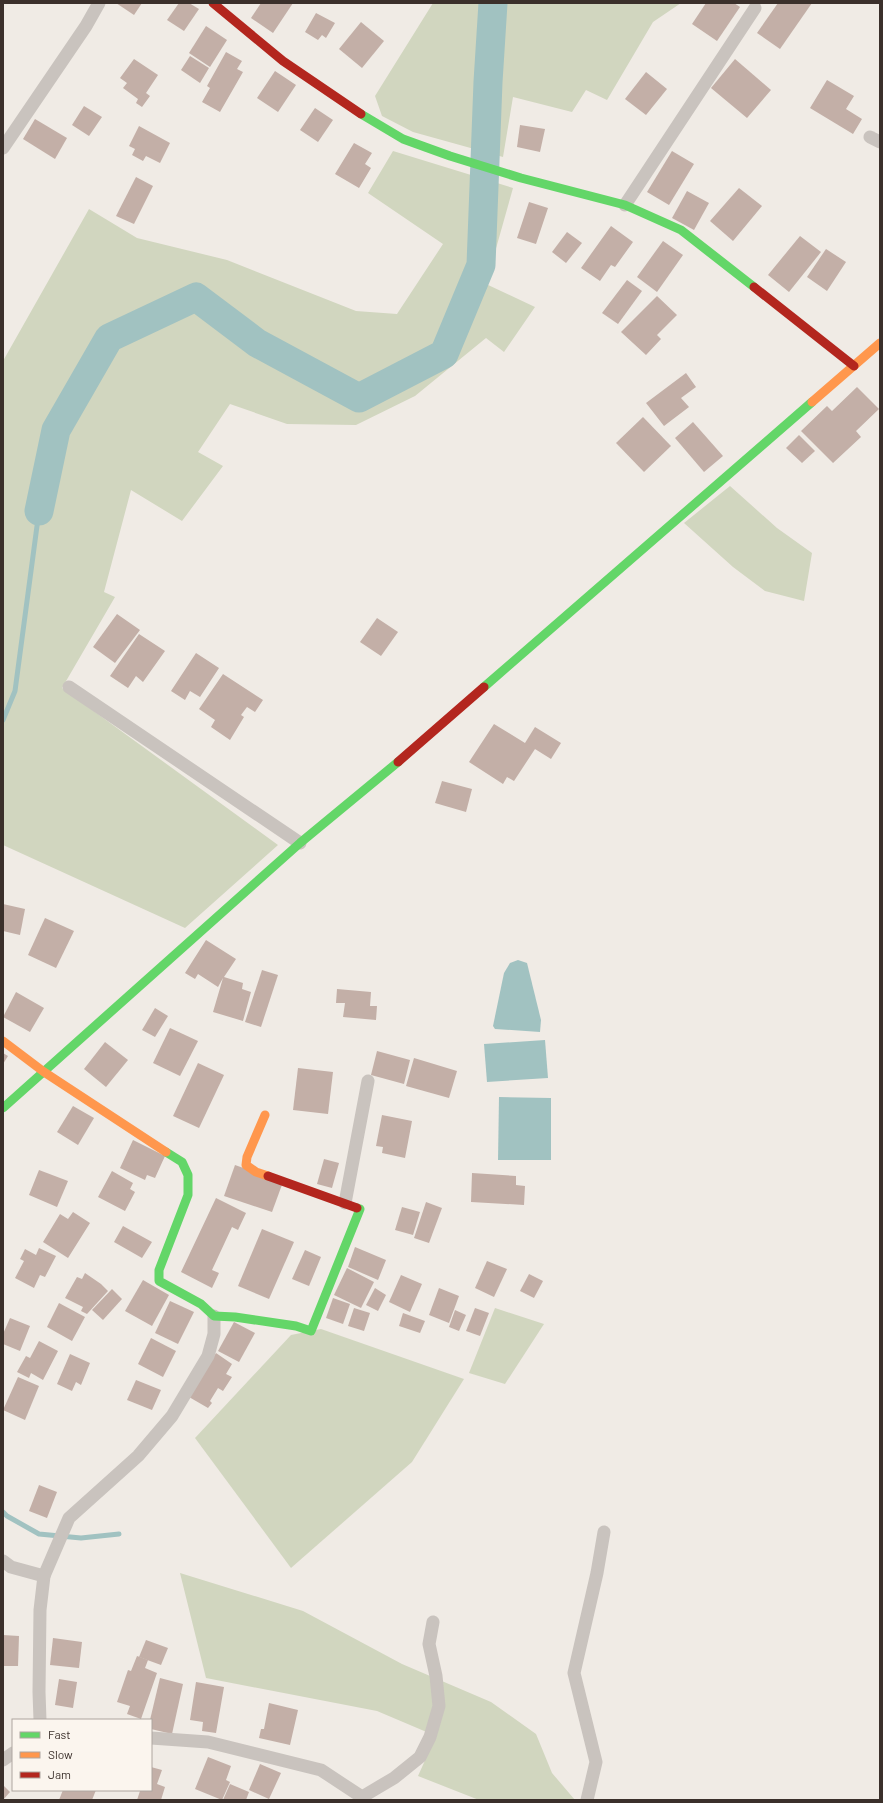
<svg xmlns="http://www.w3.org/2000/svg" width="883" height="1803" viewBox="0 0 883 1803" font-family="Barlow,sans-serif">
	<rect width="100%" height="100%" fill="#f0ebe5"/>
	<g fill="#d1d6bf">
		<polygon points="433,3 681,3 653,22 607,100 586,90 572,112 513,97 503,157 413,132 382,116 375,96"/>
		<polygon points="393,151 513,188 486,284 535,307 504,352 486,338 415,396 356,425 287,424 230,404 198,452 223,466 182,521 131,490 104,592 115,597 62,688 278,845 185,928 3,845 3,808 4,803 3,802 3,361 89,209 137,238 227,260 356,311 397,314 443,244 368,193"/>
		<polygon points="730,486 777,528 812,553 804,601 765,591 733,567 684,523"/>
		<polygon points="495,1308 544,1324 505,1384 469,1373"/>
		<polygon points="321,1329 464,1379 412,1462 291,1568 195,1438 291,1335"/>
		<polygon points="180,1573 303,1611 402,1664 491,1702 536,1734 552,1773 575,1800 479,1800 418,1776 436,1736 377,1711 206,1678"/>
	</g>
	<g fill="#a1c2c1">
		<polygon points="518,960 527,963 541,1020 540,1032 495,1029 493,1026 504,973 510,963"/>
		<polygon points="545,1040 548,1078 487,1082 484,1044"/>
		<polygon points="499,1097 551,1098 551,1160 498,1160"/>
	</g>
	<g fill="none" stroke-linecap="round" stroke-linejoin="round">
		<g stroke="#a1c2c1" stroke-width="5">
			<polyline points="3,720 15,691 39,511"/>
			<polyline points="3,1512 7,1516 39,1534 81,1538 119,1534"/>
		</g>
		<polyline stroke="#a1c2c1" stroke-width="29" points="39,511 56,430 109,338 196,297 257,343 359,398 444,354 481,265 488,82 493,3"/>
	</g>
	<g fill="#c3afa7">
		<polygon points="116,3 142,3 134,15"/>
		<polygon points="179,3 189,3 199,9 184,31 167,20"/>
		<polygon points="261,3 293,3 273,33 251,18"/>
		<polygon points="706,3 734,3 740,7 717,41 692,24"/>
		<polygon points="778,3 812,3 780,49 757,33"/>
		<polygon points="316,13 335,23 326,38 322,35 318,40 305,32"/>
		<polygon points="361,22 384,41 362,68 339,49"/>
		<polygon points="206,26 227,40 210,67 189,53"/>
		<polygon points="226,52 242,61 237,69 243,72 220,112 202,102 210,88 207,86"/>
		<polygon points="190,56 209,68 200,83 181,70"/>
		<polygon points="134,59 158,75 146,93 150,96 142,107 136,103 138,99 123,88 127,83 120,78"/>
		<polygon points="735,59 771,90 747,118 711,88"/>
		<polygon points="275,71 296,85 278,112 257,98"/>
		<polygon points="646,72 667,89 646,115 625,99"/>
		<polygon points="827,80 854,96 846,109 862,119 853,134 810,108"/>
		<polygon points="84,106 102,117 89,136 72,125"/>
		<polygon points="315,108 333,120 318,142 300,130"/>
		<polygon points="35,119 67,138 55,159 23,139"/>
		<polygon points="520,125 545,129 540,152 517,147"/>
		<polygon points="139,126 170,143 160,163 146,156 143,161 132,155 135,149 129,146"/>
		<polygon points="354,143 372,153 365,164 371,168 359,188 335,174"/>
		<polygon points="672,151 694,164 669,205 647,192"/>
		<polygon points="136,177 153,186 134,224 116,216"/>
		<polygon points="739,188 762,206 733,241 710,221"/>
		<polygon points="687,191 709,203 694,230 672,218"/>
		<polygon points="529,202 548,208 536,244 517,238"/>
		<polygon points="611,226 633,242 615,267 611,265 600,281 581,268"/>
		<polygon points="567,232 582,243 566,263 552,252"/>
		<polygon points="800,236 821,252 789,292 768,275"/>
		<polygon points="663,241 683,255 657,292 637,277"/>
		<polygon points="826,249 846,262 827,291 807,277"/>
		<polygon points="627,280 642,291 618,324 602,313"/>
		<polygon points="657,296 677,315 657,335 661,339 646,355 621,332"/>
		<polygon points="686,373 696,387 681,398 689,407 664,426 646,403"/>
		<polygon points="857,387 879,409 856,431 861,437 833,463 801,431 827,406 832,411"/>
		<polygon points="643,417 671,446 644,472 616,443"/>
		<polygon points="693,422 723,456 704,472 675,438"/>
		<polygon points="799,435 815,451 802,463 786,448"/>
		<polygon points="117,614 140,630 115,663 93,647"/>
		<polygon points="377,618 398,632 381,656 360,642"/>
		<polygon points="139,634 165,651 143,682 136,676 128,688 110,676"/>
		<polygon points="196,653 219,668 200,697 190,691 185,700 171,691"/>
		<polygon points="223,674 263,700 255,712 247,707 241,715 244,717 230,740 211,727 215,720 199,709"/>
		<polygon points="494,724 525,743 535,727 561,743 551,759 527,744 535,749 514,781 507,777 503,784 469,762"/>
		<polygon points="442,781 472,789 466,812 435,803"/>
		<polygon points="3,904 25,909 20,935 3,931"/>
		<polygon points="45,918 74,931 56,968 28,955"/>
		<polygon points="206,940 236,959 224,977 243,983 242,989 251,992 243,1021 213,1012 223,978 218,987 198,974 195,979 185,973"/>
		<polygon points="262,970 278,975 261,1027 245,1022"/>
		<polygon points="337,989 371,992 370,1006 377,1006 376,1020 343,1017 345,1003 336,1003"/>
		<polygon points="16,992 44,1008 30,1032 3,1017"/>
		<polygon points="155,1008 168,1016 155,1037 142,1030"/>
		<polygon points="170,1028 198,1041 180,1076 153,1063"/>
		<polygon points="105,1042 128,1060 106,1087 84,1069"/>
		<polygon points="377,1051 410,1060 404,1084 371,1075"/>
		<polygon points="3,1053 8,1056 3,1064"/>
		<polygon points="414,1058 457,1071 449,1098 406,1086"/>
		<polygon points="198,1063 224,1075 199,1128 173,1116"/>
		<polygon points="298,1068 333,1072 328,1114 293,1110"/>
		<polygon points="73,1106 94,1118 78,1145 57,1132"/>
		<polygon points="382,1115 412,1121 405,1158 382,1153 383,1147 376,1146"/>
		<polygon points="133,1140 165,1156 155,1178 147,1175 145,1180 120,1168"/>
		<polygon points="324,1159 339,1163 332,1188 317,1184"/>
		<polygon points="235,1165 283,1182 272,1212 224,1196"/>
		<polygon points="39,1170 68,1181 57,1207 29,1195"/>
		<polygon points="112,1171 133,1183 130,1189 135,1192 125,1211 98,1197"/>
		<polygon points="472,1173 516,1176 516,1185 525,1186 524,1205 471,1202"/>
		<polygon points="216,1198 246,1213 238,1230 232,1227 212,1270 219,1273 212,1288 181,1272"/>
		<polygon points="426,1202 442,1208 429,1243 414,1238"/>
		<polygon points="402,1207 420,1212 413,1235 395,1230"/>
		<polygon points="73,1212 90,1223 68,1258 43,1242 60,1214 68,1219"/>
		<polygon points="123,1226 152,1242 142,1258 114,1242"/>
		<polygon points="262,1229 294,1242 269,1299 238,1286"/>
		<polygon points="355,1247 386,1260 378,1280 348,1267"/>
		<polygon points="39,1248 56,1256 45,1277 40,1275 34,1288 15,1278 24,1261 20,1259 25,1249 36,1255"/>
		<polygon points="305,1250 321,1257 309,1286 292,1279"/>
		<polygon points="487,1261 507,1269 494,1297 475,1288"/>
		<polygon points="347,1268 374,1282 361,1308 334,1295"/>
		<polygon points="85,1273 101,1284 108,1291 87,1314 81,1311 83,1307 65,1298 77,1277 82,1279"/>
		<polygon points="529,1274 543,1281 534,1298 520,1291"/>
		<polygon points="401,1275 422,1284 410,1312 389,1302"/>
		<polygon points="143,1280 169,1295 152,1326 125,1311"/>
		<polygon points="375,1288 386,1295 378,1311 366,1305"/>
		<polygon points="439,1288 459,1296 449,1323 429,1315"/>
		<polygon points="112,1289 122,1299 103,1320 92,1310"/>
		<polygon points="333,1298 350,1304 343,1324 326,1318"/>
		<polygon points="170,1301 194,1312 178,1344 155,1333"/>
		<polygon points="59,1303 85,1317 72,1341 47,1327"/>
		<polygon points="354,1308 370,1313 364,1331 348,1326"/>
		<polygon points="475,1308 489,1313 480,1336 466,1331"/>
		<polygon points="455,1310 466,1315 459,1331 449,1327"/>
		<polygon points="403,1313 425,1321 420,1333 399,1326"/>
		<polygon points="10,1318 30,1326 20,1351 3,1344 3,1334"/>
		<polygon points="234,1322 255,1333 239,1362 218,1351"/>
		<polygon points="151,1338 176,1351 163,1377 138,1364"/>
		<polygon points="39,1341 58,1351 43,1380 31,1373 29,1378 17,1372 26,1356 30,1358"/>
		<polygon points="216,1353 232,1364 226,1374 232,1377 223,1391 218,1388 210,1401 212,1403 208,1408 189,1397"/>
		<polygon points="70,1354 90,1363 81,1385 76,1382 72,1391 57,1384"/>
		<polygon points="18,1377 39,1386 25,1420 3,1410"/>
		<polygon points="136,1380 161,1390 152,1410 127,1400"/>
		<polygon points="39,1485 57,1492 47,1518 29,1511"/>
		<polygon points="3,1635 19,1636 18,1666 3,1666"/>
		<polygon points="53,1638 82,1642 79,1668 50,1665"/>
		<polygon points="146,1640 168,1648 161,1665 139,1657"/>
		<polygon points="137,1656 148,1660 145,1668 157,1673 141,1719 127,1714 130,1706 117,1702 128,1670 131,1671"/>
		<polygon points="160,1678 183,1684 172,1734 151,1729 150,1720"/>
		<polygon points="59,1679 77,1682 73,1708 55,1705"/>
		<polygon points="196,1682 224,1687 216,1733 202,1731 203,1722 190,1720"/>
		<polygon points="269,1703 298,1710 290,1745 259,1738 261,1729 264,1729"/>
		<polygon points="208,1757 231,1766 226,1780 230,1782 222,1800 195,1789"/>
		<polygon points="260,1764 281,1773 269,1799 249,1790"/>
		<polygon points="151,1767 162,1770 157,1784 165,1787 161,1800 137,1800 140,1791 137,1790 151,1790"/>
		<polygon points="230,1784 249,1792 246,1800 223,1800"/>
		<polygon points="3,1785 10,1792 3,1800"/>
		<polygon points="63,1790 96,1790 92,1800 59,1800"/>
	</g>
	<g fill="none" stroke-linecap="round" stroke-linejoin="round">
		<g stroke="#c9c3be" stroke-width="13">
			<polyline points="870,137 880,142"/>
			<polyline points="3,148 86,26 99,3"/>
			<polyline points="625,205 755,8"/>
			<polyline points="69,687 300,843"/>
			<polyline points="345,1203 368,1081"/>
			<polyline points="3,1561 11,1567 44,1576"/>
			<polyline points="40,1720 39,1692 40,1610 44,1576 69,1518 138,1456 172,1416 208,1356 214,1334 214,1316"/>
			<polyline points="151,1738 208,1742 321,1770 362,1797 363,1800"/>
			<polyline points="3,1760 13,1753"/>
			<polyline points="362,1797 394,1778 420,1757 430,1737 439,1706 436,1676 429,1644 433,1622"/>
			<polyline points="587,1800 596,1762 574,1673 597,1573 604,1532"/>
		</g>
		<g stroke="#63d668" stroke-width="9">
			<polyline points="361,114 403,139 450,156 521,178 625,205 681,230 754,287"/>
			<polyline points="484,687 812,402"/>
			<polyline points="3,1108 300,843 398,762"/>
			<polyline points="166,1152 182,1162 188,1175 188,1195 159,1270 159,1281 201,1304 214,1316 235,1317 296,1326 311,1331 360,1209 357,1208"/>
		</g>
		<g stroke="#ff974d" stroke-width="9">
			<polyline points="812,402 880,343"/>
			<polyline points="3,1041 44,1072 166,1152"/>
			<polyline points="265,1115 247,1157 246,1165 256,1172 268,1176"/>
		</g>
		<g stroke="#b3261e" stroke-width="9">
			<polyline points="213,3 283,61 361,114"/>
			<polyline points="754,287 854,366"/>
			<polyline points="398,762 484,687"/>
			<polyline points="268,1176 357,1208"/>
		</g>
	</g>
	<rect width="883" height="1803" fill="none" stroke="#3b302b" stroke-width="8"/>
	<rect x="12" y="1719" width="140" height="72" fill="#fbf5ee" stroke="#aea6a0"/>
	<rect x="20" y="1732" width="20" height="6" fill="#63d668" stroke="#aea6a0"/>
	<text x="48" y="1739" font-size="12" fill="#3b302b">Fast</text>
	<rect x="20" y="1752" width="20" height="6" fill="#ff974d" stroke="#aea6a0"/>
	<text x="48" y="1759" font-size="12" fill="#3b302b">Slow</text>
	<rect x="20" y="1772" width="20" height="6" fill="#b3261e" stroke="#aea6a0"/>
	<text x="48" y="1779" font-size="12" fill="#3b302b">Jam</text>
</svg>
